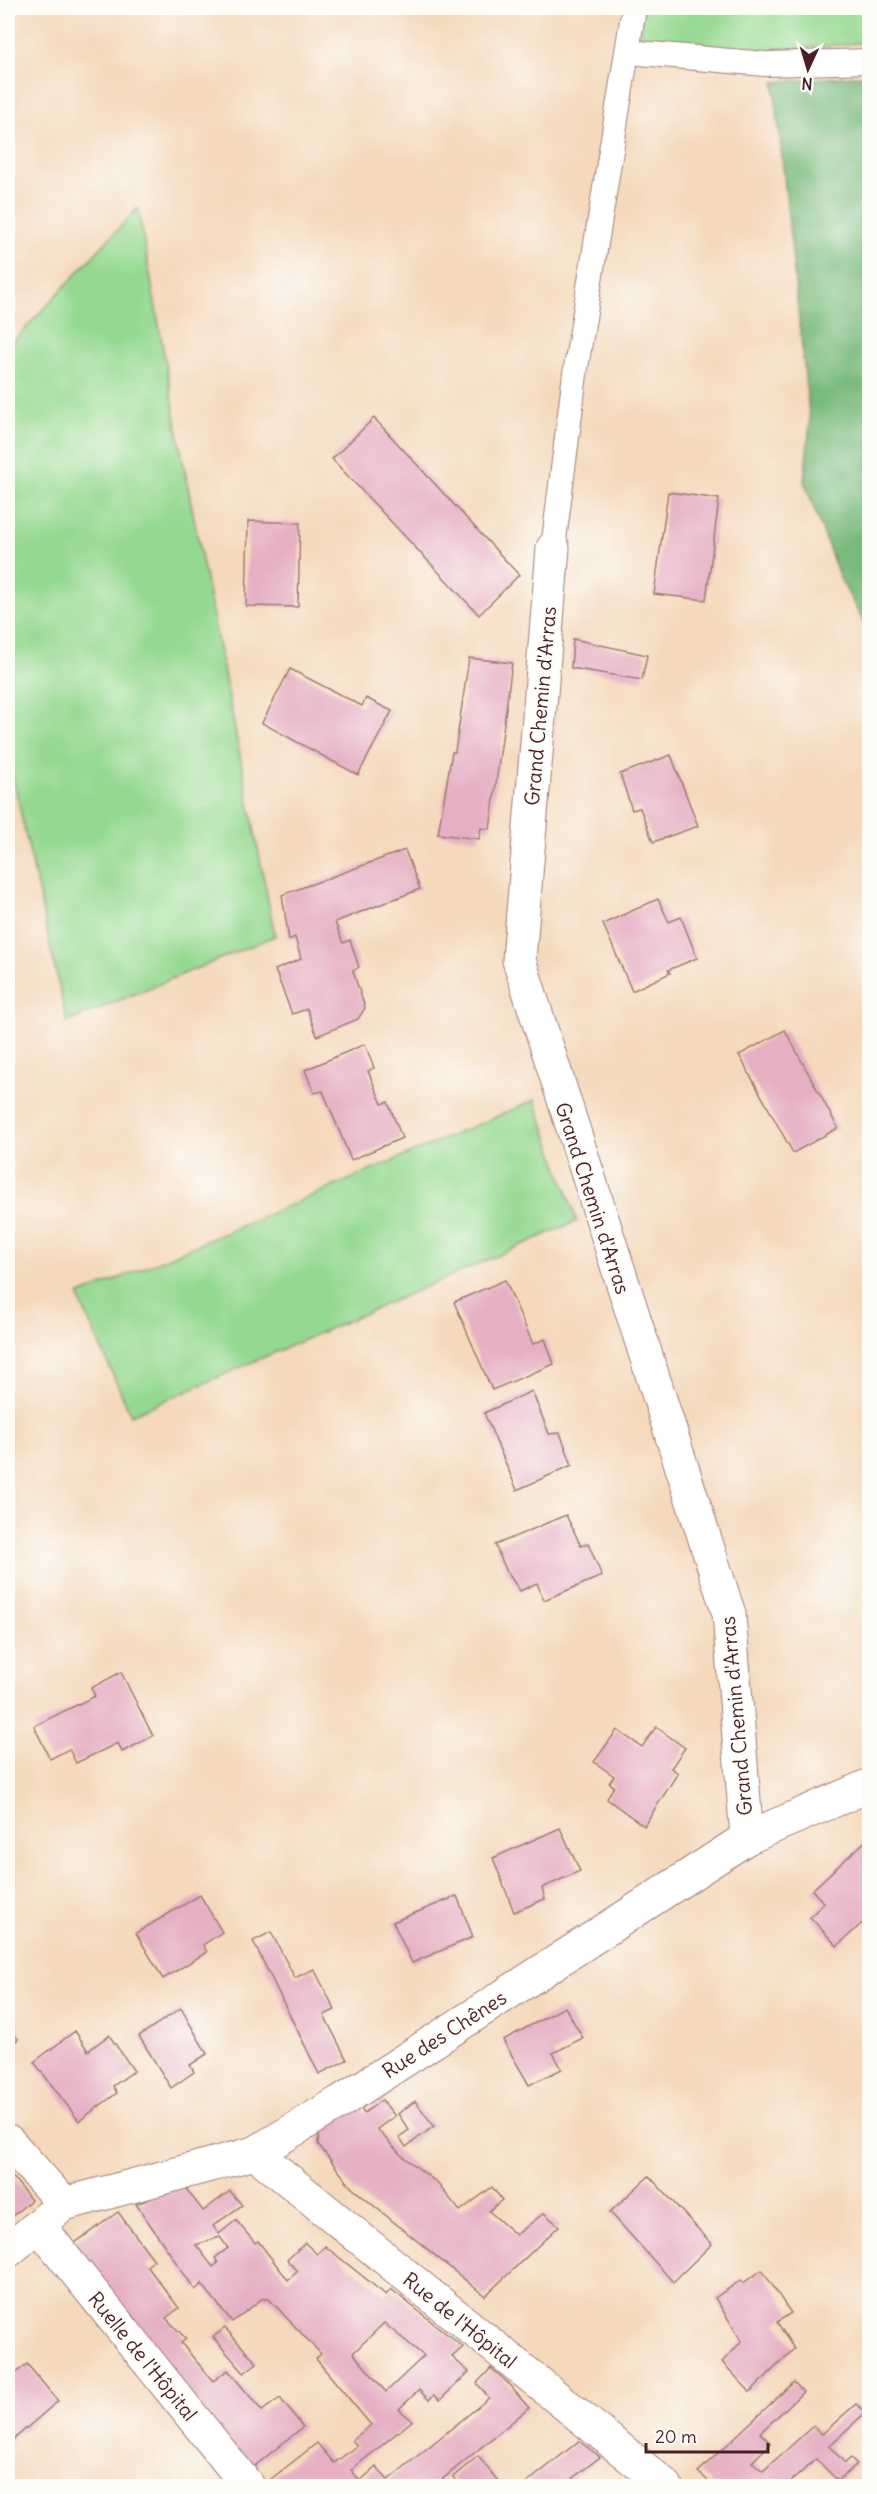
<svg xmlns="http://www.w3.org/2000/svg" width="877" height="2494" viewBox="0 0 877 2494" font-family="Delius,sans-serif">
	<rect width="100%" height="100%" fill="#fdfcf7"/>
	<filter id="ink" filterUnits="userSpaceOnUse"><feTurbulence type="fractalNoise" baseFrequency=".0167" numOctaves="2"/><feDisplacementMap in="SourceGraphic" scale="12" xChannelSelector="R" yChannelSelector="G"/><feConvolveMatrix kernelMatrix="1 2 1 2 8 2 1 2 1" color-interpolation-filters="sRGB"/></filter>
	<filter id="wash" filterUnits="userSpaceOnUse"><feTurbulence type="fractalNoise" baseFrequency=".008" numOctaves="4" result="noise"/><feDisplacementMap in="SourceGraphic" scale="24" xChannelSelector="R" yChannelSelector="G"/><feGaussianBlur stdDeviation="1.35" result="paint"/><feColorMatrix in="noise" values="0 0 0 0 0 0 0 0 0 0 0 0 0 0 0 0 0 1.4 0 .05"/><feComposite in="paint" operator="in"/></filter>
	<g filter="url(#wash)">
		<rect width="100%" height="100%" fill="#f4d9bc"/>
		<g fill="#95d991" stroke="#707c5e" stroke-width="1.5">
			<polygon points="643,8 869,8 869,42 759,52 639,37"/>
			<polygon points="138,208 186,477 275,936 67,1022 8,755 8,347"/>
			<polygon points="535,1100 577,1221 131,1415 78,1296"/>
		</g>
		<polygon fill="#78b97b" stroke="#616c53" stroke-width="1.5" points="869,75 870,75 869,632 840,578 804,481 810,423 774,82"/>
		<g id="blocks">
			<g fill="#e6afc3" fill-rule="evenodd">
				<polygon points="374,418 519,575 479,615 332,459"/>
				<polygon points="668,492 719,499 706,600 654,594"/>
				<polygon points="248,521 300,523 298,607 246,606"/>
				<polygon points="573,639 647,655 642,680 571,668"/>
				<polygon points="469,658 512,663 490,829 481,828 479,839 438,834 452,752 455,752"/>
				<polygon points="290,669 362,706 366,698 392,711 358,775 262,723"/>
				<polygon points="671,755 698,826 653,842 640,808 632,810 620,774"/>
				<polygon points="405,850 420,889 335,922 343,943 350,940 359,967 353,971 365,1008 358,1019 317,1036 307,1009 292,1014 275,970 301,959 295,937 289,940 282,895"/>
				<polygon points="658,899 669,922 681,917 697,958 668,970 670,973 632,991 603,924"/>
				<polygon points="785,1030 838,1128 793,1153 739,1055"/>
				<polygon points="365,1044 374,1068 368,1071 382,1104 388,1102 402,1138 351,1160 323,1091 314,1093 305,1070"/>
				<polygon points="505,1280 533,1344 545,1339 554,1364 492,1390 454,1302"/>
				<polygon points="532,1391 549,1434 560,1433 572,1465 517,1490 484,1413"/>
				<polygon points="566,1515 581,1546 588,1543 602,1576 544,1600 537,1583 520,1591 507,1572 495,1545"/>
				<polygon points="121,1672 153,1736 122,1752 118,1743 76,1763 69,1749 50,1759 34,1726 95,1696 91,1688"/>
				<polygon points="656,1727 685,1748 671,1768 678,1773 644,1826 607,1799 614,1786 609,1783 614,1776 594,1762 617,1730 642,1747"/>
				<polygon points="560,1828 580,1871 542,1888 545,1899 514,1912 493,1858"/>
				<polygon points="870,1837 870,1916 837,1946 810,1917 824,1903 812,1890"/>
				<polygon points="200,1895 222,1932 203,1945 207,1952 163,1979 136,1933"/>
				<polygon points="457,1896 473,1937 412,1963 393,1922"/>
				<polygon points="271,1932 295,1978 314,1969 335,2010 324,2015 347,2060 319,2074 253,1941"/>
				<polygon points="565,2007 583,2038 553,2053 562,2069 529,2085 503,2040"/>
				<polygon points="181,2008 207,2054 190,2065 194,2072 171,2088 139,2036"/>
				<polygon points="8,2026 18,2039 8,2047"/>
				<polygon points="75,2031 88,2051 109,2035 134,2071 113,2086 117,2093 79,2121 34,2062"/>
				<polygon points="382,2100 395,2116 377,2129 400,2154 437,2183 460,2211 492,2187 502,2200 489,2211 516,2235 544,2213 559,2226 485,2296 352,2188 318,2144 319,2132 361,2108 364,2113"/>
				<polygon points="415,2101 434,2126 406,2147 399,2137 409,2130 398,2114"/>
				<polygon points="8,2171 31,2200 8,2220"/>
				<polygon points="649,2176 712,2244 673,2282 610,2212"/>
				<path d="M184 2186 203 2211 230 2191 242 2205 213 2226 219 2234 236 2220 255 2243 258 2241 288 2280 298 2271 287 2260 305 2243 317 2254 325 2246 386 2295 391 2289 463 2347 452 2357 469 2372 440 2400 434 2395 429 2400 419 2390 399 2409 412 2421 351 2470 360 2481 376 2467 388 2480 489 2398 477 2383 491 2368 505 2380 529 2408 434 2486H262L317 2443 334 2463 357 2446 352 2440 371 2425 316 2359 321 2354 268 2298 266 2300 263 2298 232 2322 202 2284 195 2290 136 2204ZM220 2237 228 2248 215 2258 218 2263 213 2267 196 2245ZM384 2323 424 2356 386 2392 353 2353Z"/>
				<polygon points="118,2212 154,2260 147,2266 179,2308 166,2318 186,2339 181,2343 213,2381 228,2370 262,2411 280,2398 303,2427 251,2469 68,2248"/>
				<polygon points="762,2270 791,2313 777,2322 794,2349 750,2392 722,2362 742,2341 715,2298 741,2280 743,2283"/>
				<polygon points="225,2328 257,2363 244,2373 213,2337"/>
				<polygon points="27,2364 58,2401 8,2444 8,2380"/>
				<polygon points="794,2382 803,2392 760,2433 771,2443 752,2462 763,2471 813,2426 822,2434 856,2404 866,2412 829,2446 845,2463 851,2458 857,2464 838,2481 816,2459 786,2486 714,2486 698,2472"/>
				<polygon points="579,2441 600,2457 573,2478 579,2486 523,2486"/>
				<polygon points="478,2456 502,2486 459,2486 453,2477"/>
			</g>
		</g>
	</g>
	<g filter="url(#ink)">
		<use href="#blocks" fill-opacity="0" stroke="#9f7c74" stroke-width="1.5"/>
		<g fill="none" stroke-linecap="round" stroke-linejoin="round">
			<defs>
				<g id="lane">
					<polyline points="628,52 765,64 870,61"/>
					<polyline points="553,548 575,374 634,8"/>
				</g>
				<g id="street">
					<polyline points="553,548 519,960 729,1614 747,1838"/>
					<polyline points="8,2141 64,2204"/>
					<polyline points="255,2153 666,2486"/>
					<polyline points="39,2226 248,2486"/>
					<polyline points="8,2251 64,2204 255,2153 340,2102 747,1838 870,1785"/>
				</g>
			</defs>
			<use href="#lane" stroke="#9f7c74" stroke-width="26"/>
			<use href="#street" stroke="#9f7c74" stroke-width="35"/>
			<use href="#lane" stroke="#fff" stroke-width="24"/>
			<use href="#street" stroke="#fff" stroke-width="33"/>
		</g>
	</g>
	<g text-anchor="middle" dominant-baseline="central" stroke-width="5" stroke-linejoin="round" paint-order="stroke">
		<g font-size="20" fill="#4a1f2b" stroke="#fdfcf7">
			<text transform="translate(540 706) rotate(-85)">Grand Chemin d'Arras</text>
			<text transform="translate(593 1198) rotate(72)">Grand Chemin d'Arras</text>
			<text transform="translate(736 1716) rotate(-95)">Grand Chemin d'Arras</text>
			<text transform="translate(444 2034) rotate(-33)">Rue des Chênes</text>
			<text transform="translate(460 2320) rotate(39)">Rue de l'Hôpital</text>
			<text transform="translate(143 2356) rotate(51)">Ruelle de l'Hôpital</text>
		</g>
	</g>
	<rect width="877" height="2494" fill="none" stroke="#fdfcf7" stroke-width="30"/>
	<g transform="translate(808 69) rotate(184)" stroke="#fdfcf7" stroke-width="4.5" paint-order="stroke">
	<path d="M0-4.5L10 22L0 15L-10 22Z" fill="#4a1f2b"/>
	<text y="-9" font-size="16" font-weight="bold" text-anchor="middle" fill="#4a1f2b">N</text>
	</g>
	<path d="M646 2443v9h122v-9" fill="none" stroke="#4a1f2b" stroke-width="3"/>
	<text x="655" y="2443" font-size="18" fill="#4a1f2b" stroke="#fdfcf7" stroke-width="4.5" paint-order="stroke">20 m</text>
</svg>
